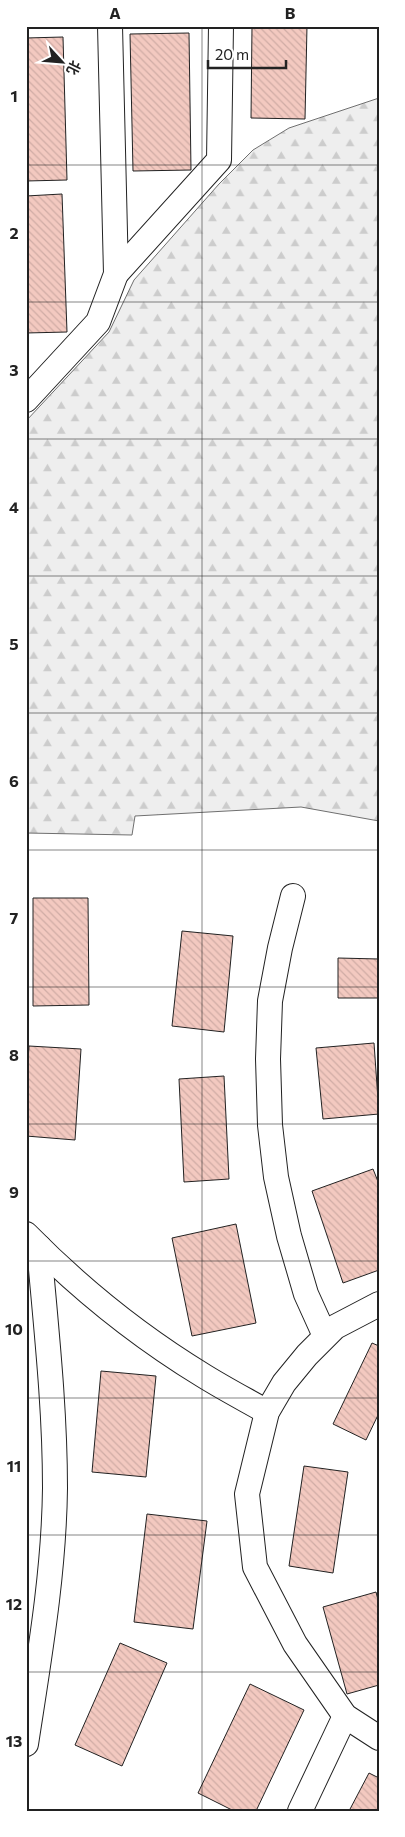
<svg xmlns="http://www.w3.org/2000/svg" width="405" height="1837" viewBox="0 0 405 1837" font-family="Commissioner,'Noto Sans SC',sans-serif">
	<defs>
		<pattern id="forest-firs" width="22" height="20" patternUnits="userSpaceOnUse" patternTransform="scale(1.25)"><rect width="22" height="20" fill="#eee"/><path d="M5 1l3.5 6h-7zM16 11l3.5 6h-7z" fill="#ccc"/></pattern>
		<pattern id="building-back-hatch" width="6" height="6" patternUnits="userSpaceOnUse" patternTransform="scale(1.25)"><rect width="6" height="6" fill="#f3c9c0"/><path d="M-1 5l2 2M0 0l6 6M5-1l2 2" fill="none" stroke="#d0aca5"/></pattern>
	</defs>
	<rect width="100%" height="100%" fill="#fff"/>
	<polygon fill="url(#forest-firs)" stroke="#6f6f6f" points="379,98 379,821 301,807 135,816 132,835 26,833 26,421 109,332 134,280 219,184 253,150 289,128"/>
	<g fill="url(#building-back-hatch)" stroke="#222">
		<polygon points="252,26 307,26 305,119 251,118"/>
		<polygon points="189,33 191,170 133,171 130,34"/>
		<polygon points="63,37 67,180 26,181 26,38"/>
		<polygon points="62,194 67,332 26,333 26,196"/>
		<polygon points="33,898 88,898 89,1005 33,1006"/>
		<polygon points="182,931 233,936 224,1032 172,1026"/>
		<polygon points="338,958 379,959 379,998 338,998"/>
		<polygon points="374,1043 379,1114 323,1119 316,1048"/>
		<polygon points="29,1046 81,1049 75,1140 26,1136 26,1089"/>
		<polygon points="224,1076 229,1179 184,1182 179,1079"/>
		<polygon points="373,1169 379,1184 379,1270 343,1283 312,1191"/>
		<polygon points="236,1224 256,1323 192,1336 172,1238"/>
		<polygon points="372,1343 379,1346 379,1413 366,1440 333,1424"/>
		<polygon points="101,1371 156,1376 146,1477 92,1472"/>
		<polygon points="304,1466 348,1472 333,1573 289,1566"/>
		<polygon points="147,1514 207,1521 193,1629 134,1622"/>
		<polygon points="376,1592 379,1604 379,1685 347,1694 323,1607"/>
		<polygon points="120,1643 167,1663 122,1766 75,1745"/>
		<polygon points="250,1684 304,1710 256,1811 234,1811 198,1793"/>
		<polygon points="369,1773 379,1778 379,1811 349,1811"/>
	</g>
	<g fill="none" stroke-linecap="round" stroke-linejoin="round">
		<defs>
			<g id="street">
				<polyline points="116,274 219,160 221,26"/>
				<polyline points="26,400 98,322 116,274 110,26"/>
				<polyline points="293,896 280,948 270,1001 268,1059 270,1125 276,1177 289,1236 306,1294 325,1336"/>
				<path d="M26 1234C79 1288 140 1337 204 1376 225 1389 246 1400 267 1412"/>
				<polyline points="379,1304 335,1327 307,1355 284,1383 267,1412 247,1494 255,1567 295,1644 345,1716 379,1738"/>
				<path d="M26 1744C39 1659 54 1574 55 1488 55 1407 46 1327 39 1247"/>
				<polyline points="300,1811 345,1716"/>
			</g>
		</defs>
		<use href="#street" stroke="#222" stroke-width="26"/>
		<use href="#street" stroke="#fff" stroke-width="24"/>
	</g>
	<path fill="none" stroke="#222" stroke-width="1" stroke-opacity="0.55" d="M202 26V1811M26 165H379M26 302H379M26 439H379M26 576H379M26 713H379M26 850H379M26 987H379M26 1124H379M26 1261H379M26 1398H379M26 1535H379M26 1672H379"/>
	<rect width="405" height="1837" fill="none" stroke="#ffffff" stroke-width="55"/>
	<g transform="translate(62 62) rotate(116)" stroke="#ffffff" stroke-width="4" paint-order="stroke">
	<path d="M0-4L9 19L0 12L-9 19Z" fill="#222222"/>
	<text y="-8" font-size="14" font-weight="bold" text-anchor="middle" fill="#222222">北</text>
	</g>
	<path d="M208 60v8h78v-8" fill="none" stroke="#222222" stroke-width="2.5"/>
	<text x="215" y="60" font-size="15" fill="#222222" stroke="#ffffff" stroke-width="4" paint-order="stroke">20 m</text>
	<rect x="28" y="28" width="350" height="1782" fill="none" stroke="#222" stroke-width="2"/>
	<g font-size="16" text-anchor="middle" font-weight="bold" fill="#222">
		<text x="115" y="19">A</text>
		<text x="290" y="19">B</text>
		<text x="14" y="102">1</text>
		<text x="14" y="239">2</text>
		<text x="14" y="376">3</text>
		<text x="14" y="513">4</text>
		<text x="14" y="650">5</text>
		<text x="14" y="787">6</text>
		<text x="14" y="924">7</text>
		<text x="14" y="1061">8</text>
		<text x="14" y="1198">9</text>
		<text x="14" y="1335">10</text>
		<text x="14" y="1472">11</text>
		<text x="14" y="1610">12</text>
		<text x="14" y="1747">13</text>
	</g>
</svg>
